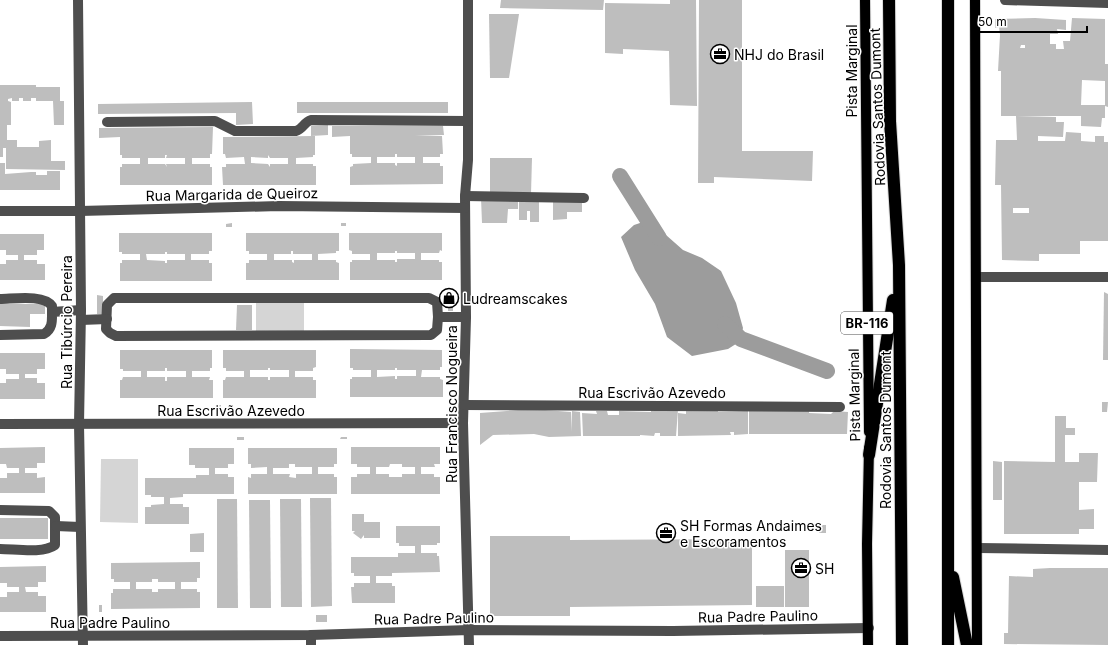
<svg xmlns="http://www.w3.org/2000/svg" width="1108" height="645" viewBox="0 0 1108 645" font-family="Inter,sans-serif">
	<rect width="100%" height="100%" fill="#fff"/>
	<g fill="#d5d5d5">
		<rect x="256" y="302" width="48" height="31"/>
		<polygon points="101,459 138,459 138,523 100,522"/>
	</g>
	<polygon fill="#9c9c9c" points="649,220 683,250 702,258 721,271 736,303 743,328 739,342 728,349 692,356 667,337 655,304 635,270 621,237 634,225"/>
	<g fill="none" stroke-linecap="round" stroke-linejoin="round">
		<g stroke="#9c9c9c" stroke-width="16">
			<polyline points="620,176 659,238"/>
			<polyline points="725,324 741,339 827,371"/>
		</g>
	</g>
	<g fill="#bebebe" fill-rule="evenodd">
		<polygon points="501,0 604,0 603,10 500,8"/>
		<polygon points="670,0 696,0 697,106 670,105 669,51 623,49 623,54 605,53 605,3 670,4"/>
		<polygon points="699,0 742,0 742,151 813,151 812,181 714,177 714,183 698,183"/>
		<polygon points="489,14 519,14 509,78 490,78"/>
		<path d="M1035 18 1066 20V30L1057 29 1058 34H1050V44H1056V49H1064L1063 41H1070L1072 18 1105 19V64H1108V107L1105 106V118H1102L1101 127 1081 126V116H1001V71H998L1000 35 999 27 995 28V19ZM1021 45H1025V48H1020ZM1082 80 1105 81V105H1081Z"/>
		<polygon points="0,85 36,85 36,87 60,87 60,101 64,101 64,125 54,125 53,101 36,101 36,98 31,98 31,101 23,101 23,98 19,98 19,101 12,101 12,98 8,99 8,101 11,102 11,125 7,125 7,140 17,140 17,147 39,147 39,141 51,140 51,161 65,161 65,170 6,169 6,148 3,148 3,157 0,157"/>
		<polygon points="252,102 253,124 236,125 236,113 98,114 98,104"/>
		<rect x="297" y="102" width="151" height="11"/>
		<path d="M1016 116 1056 117V122H1064L1063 137 1038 136V141H1065L1066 132 1081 133V141L1095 142V136H1104V142H1108V241H1080V254H1039V261L1002 260 1001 185H995L996 140H1017ZM1013 208H1029V213H1013Z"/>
		<polygon points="328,125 328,135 311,136 311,126"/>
		<path d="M332 126H443L444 135H415L442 136 443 154H440V157H423V163H440V166H443V184L350 185V167L353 166V164L371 163V157H352V154H350V136L332 137ZM395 154H397V157H415V163H397V166L395 165V163H377V157H395Z"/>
		<path d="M213 127 212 154H210V158H192V164H210V167H212V185H120V167H122V164H140V158H122V155H120V137L99 138V128ZM165 155H167L166 158H185V164H166L167 167 165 164H148V158H165Z"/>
		<path d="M315 136V155H313V157L296 158V164H313V166H316V185H223L222 167H226V164H245L244 157 226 158 225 154H223V137ZM268 155 270 158H288V164H270V167L268 164 251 163V157L268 158Z"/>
		<polygon points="490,158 532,158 531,194 490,194"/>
		<polygon points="0,163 5,163 5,174 31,172 36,172 36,175 47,175 47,171 60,171 60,190 0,190"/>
		<polygon points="481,198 518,199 518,209 508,209 507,223 482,223"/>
		<polygon points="519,199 539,199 539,222 530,222 530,211 527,211 527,220 519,220"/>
		<polygon points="553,202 582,202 582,212 567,212 567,219 553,220"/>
		<polygon points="232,223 232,227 226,227 226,224"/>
		<rect x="341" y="223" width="5" height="3"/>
		<path d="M119 233H212V251H209V254H191V260H209V263H212V281H120V263H122V260H140V254H122V252H119ZM165 252H167V254H185V260H167V263H165V261L147 260 146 254H165Z"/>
		<path d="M246 233H339V251H336V253L318 254V260H336V262L339 263V280H246V263H249V260H267V254H249V251H246ZM291 251H293V254H312V260H294V263L292 262V260H274V254H291Z"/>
		<path d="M349 233H442V251L440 250 439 253H421V260H439V262H442V280H350V262H352V260H370V254H352V251L349 250ZM395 251H397V253H415V259H397V262H395V260H377V253H395Z"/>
		<polygon points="0,234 44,234 44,250 37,250 37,255 24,255 24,260 37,260 37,264 45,264 45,280 0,280 0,264 6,264 6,260 18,260 18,255 6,255 6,250 0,250"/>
		<polygon points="1104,292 1108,294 1108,360 1103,360"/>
		<polygon points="97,295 103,296 103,314 97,314"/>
		<rect x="448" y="301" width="5" height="10"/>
		<polygon points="0,304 45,304 45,314 30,314 30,327 0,326"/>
		<polygon points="237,305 252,305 252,330 236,330"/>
		<path d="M350 349 442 350V367H440V370H422L421 377H440V379L443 380V397H350V379H352V377H371V370H353V368H350ZM395 368H397V370H416V376H397V379H395V376L377 377V370H395Z"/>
		<path d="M120 350H212V368H210V371H192V377H210L209 380H213V398H120V380H122L123 377H141V371H123V369H120ZM165 368H167V371H186V377H167V381H165V377H147V371H165Z"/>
		<path d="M223 350H316V367L313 368V371H295V377H313V380H316V398H223V380H225L226 377H244V371H226V368H223ZM268 368H270V370H289V377H270V380H268V377H250V370H268Z"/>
		<polygon points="0,353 45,353 45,369 37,369 37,374 25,374 25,378 37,378 37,383 45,383 45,399 0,399 0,383 6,383 6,379 19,379 19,374 6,374 6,369 0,369"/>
		<polygon points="1102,402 1108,402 1107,412 1102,412"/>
		<rect x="215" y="405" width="6" height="3"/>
		<polygon points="532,409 571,412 571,432 572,411 580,412 581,436 549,437 534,434 493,435 480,445 480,413"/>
		<polygon points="651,410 678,410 676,436 660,436 660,433 655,433 654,436 640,435 640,436 583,436 582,413 597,414 596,411 607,411 608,415 619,415 619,411 651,412"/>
		<polygon points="686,410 718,411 718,412 748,411 748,434 734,435 734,432 730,432 731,435 678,436 678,413 686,414"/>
		<polygon points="749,410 809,411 809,413 831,414 834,411 848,412 847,434 749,434"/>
		<polygon points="1055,416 1066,416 1066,428 1075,428 1075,435 1065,435 1065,462 1079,462 1079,453 1098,453 1097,482 1079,482 1079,510 1094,509 1094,529 1079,529 1079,534 1004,534 1004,461 1055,462"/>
		<rect x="237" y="437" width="7" height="3"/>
		<polygon points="341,437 347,437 347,439 340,439"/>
		<polygon points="45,447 45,463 37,463 37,468 25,468 25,473 37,473 37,478 45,477 45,493 0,493 0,478 7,478 7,473 19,473 19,468 7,468 6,464 0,464 0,448"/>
		<path d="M351 447H440V464H434L435 467H421V474H434V477H440V494H351V477H357V474H370V467H357V464H351ZM390 464H402V467H415V474H402V477H389V474H376V467H389Z"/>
		<polygon points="189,448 234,448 234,464 228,464 228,468 215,468 215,474 228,474 228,477 234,477 234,494 183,494 183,497 170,498 170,504 183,504 183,507 189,507 189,524 145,524 145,507 151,507 151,505 164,504 164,497 151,497 151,495 145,495 145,478 196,478 196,475 209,475 209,468 195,468 195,465 189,465"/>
		<path d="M248 448H337V464H334V467H318V474H334V477H337V494H248V477L251 478V474H267V467L251 468V464H248ZM289 464H295V467H312V474H296V478L289 477 290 474H273V468H289Z"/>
		<polygon points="993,461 1002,462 1002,500 993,500"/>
		<polygon points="310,498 331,498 332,606 311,607"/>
		<polygon points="217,499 237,499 238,608 217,608"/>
		<polygon points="280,499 301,499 302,607 281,607"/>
		<polygon points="249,500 270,500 271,608 250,608"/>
		<polygon points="352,514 364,514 364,522 380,522 380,538 364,538 364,535 361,539 353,533 355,531 352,531"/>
		<rect x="0" y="518" width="48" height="21"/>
		<rect x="819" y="525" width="7" height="8"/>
		<polygon points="396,526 440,526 440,543 437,543 437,545 421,545 421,553 437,553 437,556 439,556 440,572 392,573 392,576 376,576 376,583 392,583 392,586 395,586 395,603 352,603 351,587 354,587 354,583 370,583 370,576 354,576 354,573 351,573 351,557 398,557 398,553 415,553 415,546 399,546 399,543 396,543"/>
		<polygon points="204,533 204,552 190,552 190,534"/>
		<polygon points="490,536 570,536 570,540 752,539 752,605 570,607 570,616 490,616"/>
		<rect x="785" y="550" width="24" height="57"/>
		<path d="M200 562V578H197V582H181V589H197V592H200V608L111 609V593H113V589H130V582H114V579H111V563ZM152 579H158V582H175V589H158V592H152V589H136V582H152Z"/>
		<polygon points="46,566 46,582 38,582 38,587 25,587 26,592 38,592 38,596 46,596 46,612 0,612 0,597 7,597 7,592 19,592 19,587 7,587 7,583 0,583 0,567"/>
		<polygon points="1050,568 1108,568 1108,645 1004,644 1004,633 1008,633 1009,576 1033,577 1033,569"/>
		<rect x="756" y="586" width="28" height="21"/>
		<rect x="99" y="605" width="3" height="7"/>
		<rect x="316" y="615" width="11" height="7"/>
	</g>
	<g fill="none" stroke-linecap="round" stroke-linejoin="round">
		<defs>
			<g id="major">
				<polyline points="865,0 869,432"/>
				<polyline points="975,0 977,645"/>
				<polyline points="868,645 867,544 869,448"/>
			</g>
			<g id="highway">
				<polyline points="889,0 890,121 899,265 902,645"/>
				<polyline points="948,0 948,645"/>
				<polyline points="869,455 893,300"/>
				<polyline points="953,577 967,645"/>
			</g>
		</defs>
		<use href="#major" stroke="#dbdbdb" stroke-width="12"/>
		<use href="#highway" stroke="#dbdbdb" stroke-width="14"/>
		<g stroke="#4e4e4e" stroke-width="10">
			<polyline points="78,0 81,310 79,424 83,645"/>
			<polyline points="468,0 468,160 465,196 466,317 463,423 469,645"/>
			<polyline points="1005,0 1108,3"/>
			<path d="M107 122 215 121 235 131H296C303 129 304 122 311 120L468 121"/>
			<polyline points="465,196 584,198"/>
			<polyline points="0,211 80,211 279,206 465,208"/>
			<polyline points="976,277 1108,277"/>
			<path d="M0 299C13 299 44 294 52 306V312"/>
			<polyline points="438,317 437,302 429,298 114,298 107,305 106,329 110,333 116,336 431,335 437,330 438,317 466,317"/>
			<polyline points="81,320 107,319"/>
			<path d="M0 335 44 334C53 329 52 320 52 312L81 310"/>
			<polyline points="464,405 840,407"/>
			<polyline points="0,424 463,423"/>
			<path d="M0 510 49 511 55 517V545C43 554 15 549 0 549"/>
			<polyline points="56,526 80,527"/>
			<polyline points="978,548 1108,550"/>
			<polyline points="311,635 311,645"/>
			<polyline points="0,636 311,635 469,630 673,631 869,628"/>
		</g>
		<use href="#major" stroke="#000" stroke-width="10"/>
		<use href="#highway" stroke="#000" stroke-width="12"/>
	</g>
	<defs>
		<symbol id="office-ring" viewBox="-11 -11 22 22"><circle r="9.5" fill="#fff" stroke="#000" stroke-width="1.5"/><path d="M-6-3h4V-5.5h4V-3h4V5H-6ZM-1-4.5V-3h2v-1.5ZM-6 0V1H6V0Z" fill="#000"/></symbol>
		<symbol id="shop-ring" viewBox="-11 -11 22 22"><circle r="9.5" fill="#fff" stroke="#000" stroke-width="1.5"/><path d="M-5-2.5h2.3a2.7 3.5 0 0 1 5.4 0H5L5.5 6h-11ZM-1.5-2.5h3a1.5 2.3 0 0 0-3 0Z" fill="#000"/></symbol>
	</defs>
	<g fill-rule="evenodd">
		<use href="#office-ring" x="709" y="43" width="22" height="22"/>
		<use href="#shop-ring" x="438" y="287" width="22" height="22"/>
		<use href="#office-ring" x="655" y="522" width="22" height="22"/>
		<use href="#office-ring" x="790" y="557" width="22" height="22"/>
	</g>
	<g text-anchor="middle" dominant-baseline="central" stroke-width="3" stroke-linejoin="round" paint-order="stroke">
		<rect fill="#fff" stroke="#4c4c4c" stroke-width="1" x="841" y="312" width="52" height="22" rx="3"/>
		<g font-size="13" font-weight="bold" fill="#000">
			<text x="867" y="323">BR-116</text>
		</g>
		<g font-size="14" fill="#000" stroke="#fff" text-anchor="start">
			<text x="734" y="54">NHJ do Brasil</text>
			<text x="463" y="298">Ludreamscakes</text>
			<text x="680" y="525">SH Formas Andaimes<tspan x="680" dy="16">e Escoramentos</tspan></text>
			<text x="815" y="568">SH</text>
		</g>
		<g font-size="14" fill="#000" stroke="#fff">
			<text transform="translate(851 71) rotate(-90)">Pista Marginal</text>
			<text transform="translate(877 107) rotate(-92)">Rodovia Santos Dumont</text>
			<text transform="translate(232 194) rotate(-1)">Rua Margarida de Queiroz</text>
			<text transform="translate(66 322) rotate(-90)">Rua Tibúrcio Pereira</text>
			<text x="652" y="392">Rua Escrivão Azevedo</text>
			<text transform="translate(854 395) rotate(-91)">Pista Marginal</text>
			<text transform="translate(451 404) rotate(-90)">Rua Francisco Nogueira</text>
			<text x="231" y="410">Rua Escrivão Azevedo</text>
			<text transform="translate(885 430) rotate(-90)">Rodovia Santos Dumont</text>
			<text transform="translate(758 616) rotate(-1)">Rua Padre Paulino</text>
			<text transform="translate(434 618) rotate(-1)">Rua Padre Paulino</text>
			<text x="110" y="622">Rua Padre Paulino</text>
		</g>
	</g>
	<path d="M972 26v6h115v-6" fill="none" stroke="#000000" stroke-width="2"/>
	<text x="978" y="26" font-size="12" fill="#000000" stroke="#ffffff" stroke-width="3" paint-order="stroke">50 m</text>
</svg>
